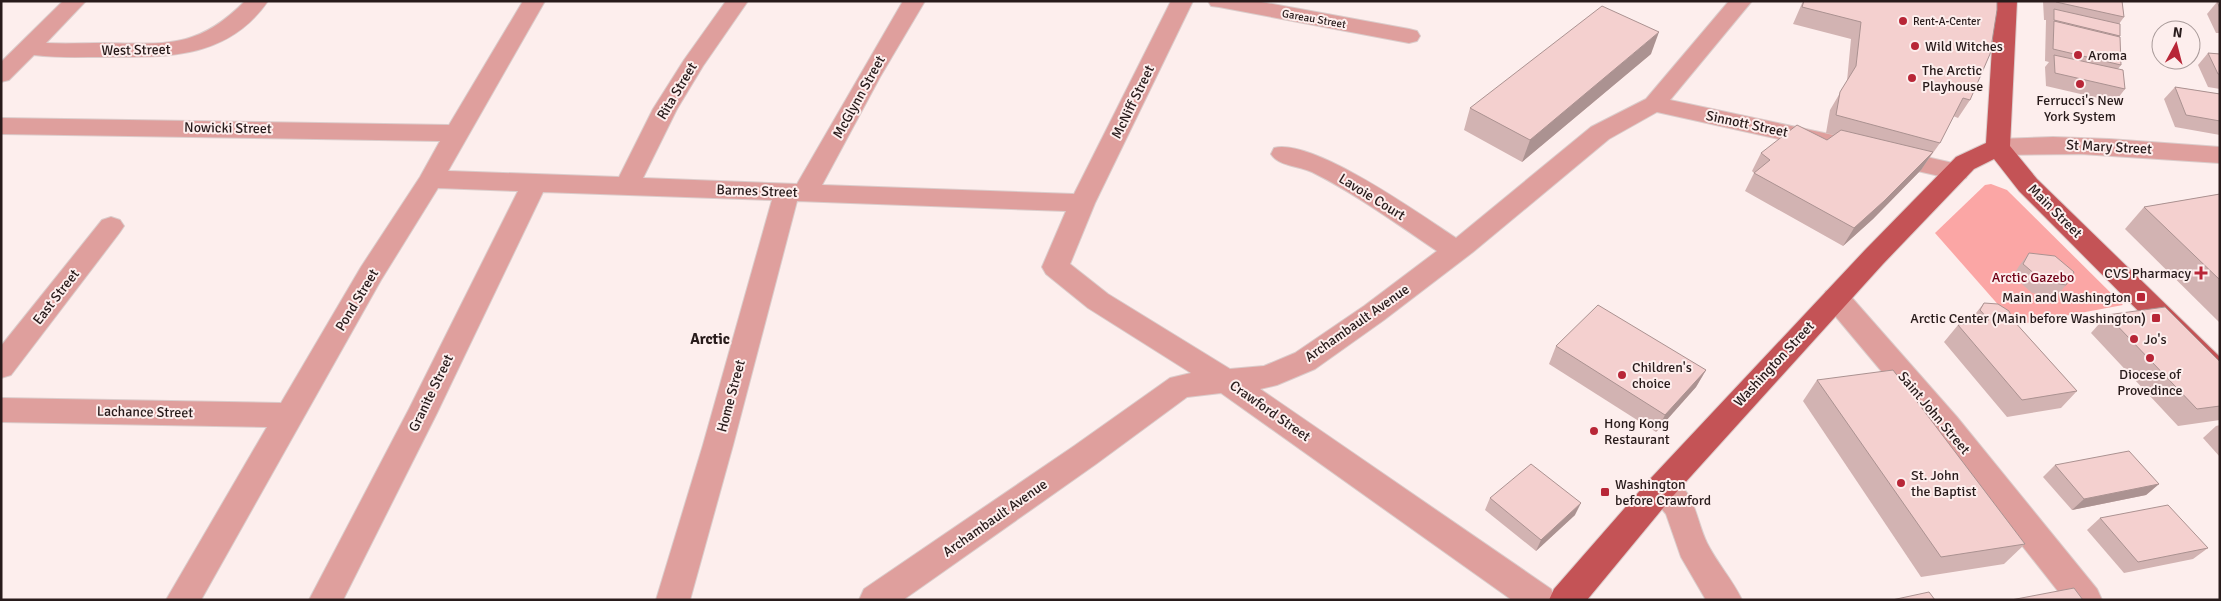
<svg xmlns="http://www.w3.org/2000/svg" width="2221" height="601" viewBox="0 0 2221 601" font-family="Signika,sans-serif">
	<rect width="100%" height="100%" fill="#fdeeed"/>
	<polygon fill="#fba6a5" points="1991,184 2007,190 2123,305 2016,325 1935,233 1985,185"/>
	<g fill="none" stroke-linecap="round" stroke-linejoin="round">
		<defs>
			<g id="minor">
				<path d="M63 1H86L46 43C65 44 84 43 104 43 165 44 198 49 245 1H268C227 60 165 57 102 57 79 57 57 58 34 55L9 80 1 82V62Z"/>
				<path d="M523 1H545L448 171 619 177 653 109 684 60 726 1H748L703 66 677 109 643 178 797 184 903 1H925L880 77 822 185 1074 194 1171 1H1193L1095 203 1070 264 1108 294 1230 369 1264 366 1295 353 1364 306 1437 251C1397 224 1356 194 1312 172 1299 166 1278 166 1271 154L1274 148C1313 138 1421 215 1456 238L1591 127 1646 99 1729 1H1752L1670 100 1824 133 1833 135 1836 141 1833 147 1824 149 1657 112 1609 139 1473 252 1384 320 1315 369 1277 385 1260 389 1551 589 1556 600H1512L1221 393 1187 397 1096 464 903 600H859L864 589 1074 446 1170 378 1191 373 1088 308 1046 274 1042 267 1066 211 797 201 733 445 690 600H656L703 445 772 200 543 192 437 413 343 600H309L409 409 518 191 438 188 381 280 201 600H166L267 427 1 422V398L281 403 361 267 420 177 440 141 1 134V118L449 125Z"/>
				<polygon points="1208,1 1256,1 1409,29 1417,31 1420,36 1417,41 1409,43 1219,7 1211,6"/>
				<polygon points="2053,137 2109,139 2220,147 2220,163 2081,154 1998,155 1989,153 1986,147 1989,141 1998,139"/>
				<polygon points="1887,148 1966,166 1969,172 1966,178 1957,180 1878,162 1875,156 1878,150"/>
				<polygon points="111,217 120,220 124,226 120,232 11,375 1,378 1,346 102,220"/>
				<polygon points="1836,288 1846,291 1957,417 2097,589 2102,600 2065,600 1935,435 1826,305 1822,298 1826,291"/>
				<path d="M1662 474C1696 486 1694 516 1707 543 1717 563 1732 579 1742 600H1706L1681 557 1666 514 1651 496 1646 487 1651 478Z"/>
			</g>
			<polygon id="major" points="1995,1 2017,1 2010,146 2037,179 2220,357 2220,386 2210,383 2019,191 1994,159 1974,169 1883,264 1673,496 1587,600 1549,600 1554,589 1651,478 1865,250 1956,157 1986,143"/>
		</defs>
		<use href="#minor" stroke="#dbcccb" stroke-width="2"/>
		<use href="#major" stroke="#dbcccb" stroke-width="2"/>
		<use href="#minor" fill="#df9f9d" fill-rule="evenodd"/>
		<use href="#major" fill="#c45356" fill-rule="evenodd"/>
	</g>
	<g fill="#d2b3b2">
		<polygon points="1803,1 1997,1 1970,100 1958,118 1953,116 1940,143 1921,170 1873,219 1843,246 1745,191 1754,173 1752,171 1761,153 1827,140 1834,135 1826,133 1830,110 1847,81 1851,39 1793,24"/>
		<polygon points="2043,1 2122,1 2124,17 2119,24 2120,36 2119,37 2121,65 2118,69 2125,89 2115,102 2046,86 2045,67 2049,62 2045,61 2046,20 2044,20"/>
		<polygon points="2217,2 2220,2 2220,33 2216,33 2207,14"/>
		<polygon points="2208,53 2220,54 2220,89 2208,87 2198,65"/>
		<polygon points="1651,54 1522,162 1464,130 1470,108"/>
		<polygon points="2175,87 2220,94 2220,135 2175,127 2164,99"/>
		<polygon points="2220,194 2220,323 2125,229 2144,207"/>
		<polygon points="2029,253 2066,285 2056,297 2032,293 2013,276 2019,266"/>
		<polygon points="1984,303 2013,320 2077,391 2061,408 2007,417 1944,342 1958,325 1968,323"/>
		<polygon points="2107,315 2220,362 2220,420 2178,426 2091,333"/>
		<polygon points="1556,346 1706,370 1696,387 1656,432 1549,364"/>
		<polygon points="1817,380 2025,544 2004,564 1921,577 1803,401"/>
		<polygon points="2220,425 2220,457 2203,438 2216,426"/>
		<polygon points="2055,465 2159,484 2146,495 2072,510 2043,477"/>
		<polygon points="1490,498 1575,515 1536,551 1485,510"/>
		<polygon points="2100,518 2208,548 2193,559 2124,573 2087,530"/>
	</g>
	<g fill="#ab9291">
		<polygon points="1659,32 1651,54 1522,162 1530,140"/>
		<polygon points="1933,152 1921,170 1873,219 1843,246 1854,228"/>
		<polygon points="1706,370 1696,387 1656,432 1665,415"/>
		<polygon points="2159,484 2146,495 2072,510 2084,499"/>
		<polygon points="1581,503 1575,515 1536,551 1541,540"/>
	</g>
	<g fill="#f4d0cf" stroke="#ab9291">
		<polygon points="1804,1 1997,1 1997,10 1990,54 1970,100 1963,98 1940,143 1836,115 1840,92 1856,66 1861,22 1802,7"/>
		<polygon points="2056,1 2122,1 2124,17 2056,2"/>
		<polygon points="2217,2 2220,2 2220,8"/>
		<polygon points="1602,6 1659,32 1530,140 1470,108"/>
		<polygon points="2054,9 2120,24 2120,36 2054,20"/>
		<polygon points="2054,21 2120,37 2121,65 2053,49"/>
		<polygon points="2208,53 2220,54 2220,74 2218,74"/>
		<polygon points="2054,55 2123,70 2125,89 2055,73"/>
		<polygon points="2175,87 2220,94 2220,121 2186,115"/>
		<polygon points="1797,125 1827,140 1841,130 1933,152 1884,201 1854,228 1754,173 1770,160 1761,153"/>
		<polygon points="2220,194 2220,280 2144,207"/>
		<polygon points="2029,253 2055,256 2074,272 2066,285 2043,281 2023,264"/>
		<polygon points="1984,303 1998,304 2009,311 2013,320 2077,391 2022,400 1958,325 1989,320 1980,310"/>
		<polygon points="1598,305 1706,370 1665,415 1556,346"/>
		<polygon points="2165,307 2220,362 2220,406 2197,409 2107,315"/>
		<polygon points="1893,370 2025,544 1941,557 1817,380"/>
		<polygon points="2129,451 2159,484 2084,499 2055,465"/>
		<polygon points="1531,464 1581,503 1541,540 1490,498"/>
		<polygon points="2168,505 2208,548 2138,562 2100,518"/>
		<polygon points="2074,588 2083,600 2011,600"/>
		<polygon points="1929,592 1935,600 1892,600"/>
	</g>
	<g fill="#b82637" stroke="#fdeeed" stroke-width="2">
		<circle cx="1903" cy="21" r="5"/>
		<circle cx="1915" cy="46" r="5"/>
		<circle cx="2078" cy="55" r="5"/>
		<circle cx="1912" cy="78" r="5"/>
		<circle cx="2080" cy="84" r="5"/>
		<path d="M2198.5 265.5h5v5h5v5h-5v5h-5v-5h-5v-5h5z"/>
		<rect x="2136" y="292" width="10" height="10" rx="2.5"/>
		<rect x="2151" y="313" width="10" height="10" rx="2.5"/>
		<circle cx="2134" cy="339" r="5"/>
		<circle cx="2150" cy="358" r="5"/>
		<circle cx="1622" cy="375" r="5"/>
		<circle cx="1594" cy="431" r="5"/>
		<circle cx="1901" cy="483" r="5"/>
		<rect x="1600" y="487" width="10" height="10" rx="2.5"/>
	</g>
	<g text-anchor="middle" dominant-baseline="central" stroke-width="4" stroke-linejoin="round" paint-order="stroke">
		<g font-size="11" fill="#281b1b" stroke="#fdeeed">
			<text transform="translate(1314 19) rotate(10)">Gareau Street</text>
		</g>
		<g font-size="11" fill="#281b1b" stroke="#fdeeed" text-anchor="start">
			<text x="1913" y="21">Rent-A-Center</text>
		</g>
		<g font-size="14" fill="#281b1b" stroke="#fdeeed" text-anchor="start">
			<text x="1925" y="46">Wild Witches</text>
			<text x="2088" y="55">Aroma</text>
			<text x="1922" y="70">The Arctic<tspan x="1922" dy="16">Playhouse</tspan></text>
			<text x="2080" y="100" text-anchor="middle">Ferrucci's New<tspan x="2080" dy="16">York System</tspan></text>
			<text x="2191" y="273" text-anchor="end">CVS Pharmacy</text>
			<text x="2131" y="297" text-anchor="end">Main and Washington</text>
			<text x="2146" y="318" text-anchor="end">Arctic Center (Main before Washington)</text>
			<text x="2144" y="339">Jo's</text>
			<text x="1632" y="367">Children's<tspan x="1632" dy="16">choice</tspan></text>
			<text x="2150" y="374" text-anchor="middle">Diocese of<tspan x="2150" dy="16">Provedince</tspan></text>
			<text x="1604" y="423">Hong Kong<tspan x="1604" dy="16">Restaurant</tspan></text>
			<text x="1911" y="475">St. John<tspan x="1911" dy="16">the Baptist</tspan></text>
			<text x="1615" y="484">Washington<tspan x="1615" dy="16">before Crawford</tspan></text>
		</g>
		<g font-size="14" fill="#281b1b" stroke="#fdeeed">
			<text transform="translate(136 50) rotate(-1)">West Street</text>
			<text transform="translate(677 91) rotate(-59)">Rita Street</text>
			<text transform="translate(859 97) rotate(-61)">McGlynn Street</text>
			<text transform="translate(1133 102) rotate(-64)">McNiff Street</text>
			<text transform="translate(1747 124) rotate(12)">Sinnott Street</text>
			<text transform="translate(228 128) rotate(1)">Nowicki Street</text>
			<text transform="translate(2109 147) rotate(3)">St Mary Street</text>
			<text transform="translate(757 191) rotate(2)">Barnes Street</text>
			<text transform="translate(1372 197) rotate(32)">Lavoie Court</text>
			<text transform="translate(2055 211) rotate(45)">Main Street</text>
			<text transform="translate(56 297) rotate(-52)">East Street</text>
			<text transform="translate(357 300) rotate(-59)">Pond Street</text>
			<text transform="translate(1357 323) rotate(-35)">Archambault Avenue</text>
			<text transform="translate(1774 364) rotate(-47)">Washington Street</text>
			<text transform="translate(431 393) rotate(-64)">Granite Street</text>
			<text transform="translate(731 396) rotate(-75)">Home Street</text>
			<text transform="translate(1270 411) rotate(35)">Crawford Street</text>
			<text transform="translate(145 412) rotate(1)">Lachance Street</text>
			<text transform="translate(1934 413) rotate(50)">Saint John Street</text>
			<text transform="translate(995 518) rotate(-35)">Archambault Avenue</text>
		</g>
		<g font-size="14" fill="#710016" stroke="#fdeeed">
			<text x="2033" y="277">Arctic Gazebo</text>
		</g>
		<g font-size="15" font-weight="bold" fill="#281b1b" stroke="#fdeeed">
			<text x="710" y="339">Arctic</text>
		</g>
	</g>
	<rect width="2221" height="601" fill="none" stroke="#281b1b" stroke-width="5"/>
	<g transform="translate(2176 45) rotate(7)"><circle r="24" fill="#fdeeed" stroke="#a89a99"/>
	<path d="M0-4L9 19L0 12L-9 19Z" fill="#b82637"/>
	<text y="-8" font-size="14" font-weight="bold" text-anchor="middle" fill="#281b1b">N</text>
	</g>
</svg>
